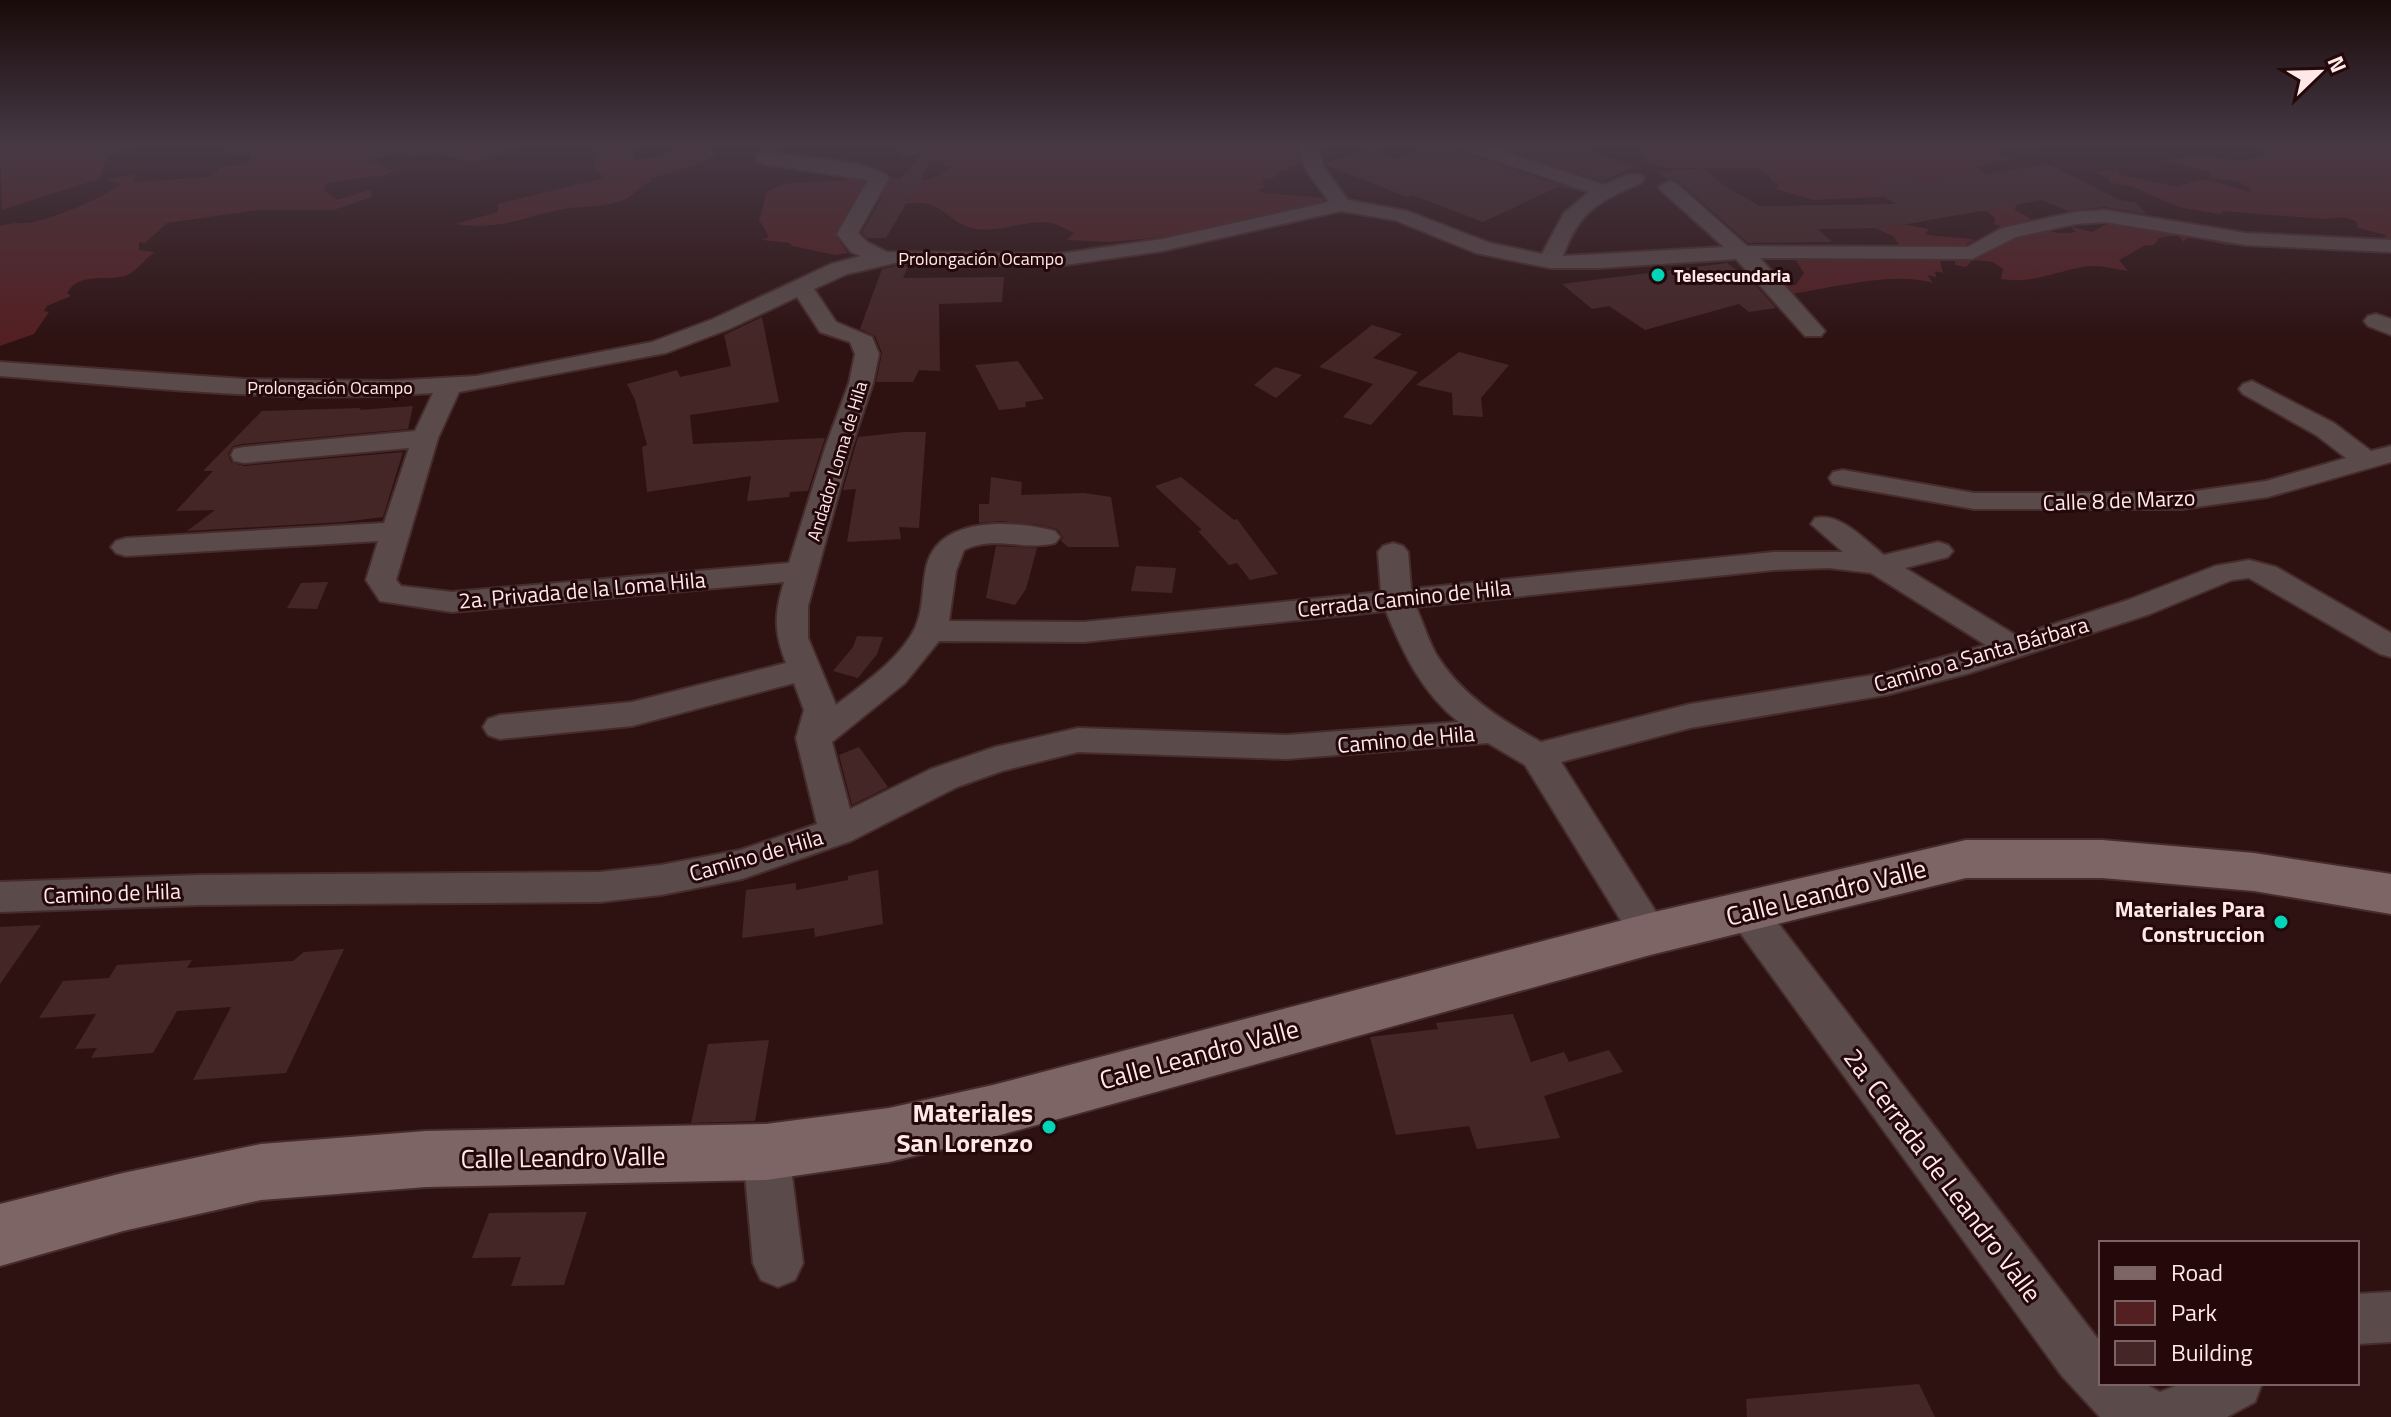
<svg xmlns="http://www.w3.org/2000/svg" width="2391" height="1417" viewBox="0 0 2391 1417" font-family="'Titillium Web',sans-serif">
	<rect width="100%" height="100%" fill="#2e1212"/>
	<g fill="#541f21">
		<polygon points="0,143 139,143 111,156 103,165 101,178 2,210"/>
		<path d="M241 143H523L492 159 466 161 440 154 404 156 399 150 378 159 361 161 381 162 386 170 399 168 381 177 374 176 326 184 324 191 338 200 371 189 372 197 334 210H257L167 223 145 243 139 242V250L155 252C144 259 137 272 125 276 105 281 79 272 67 293L71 296 47 306 44 311 49 312 34 334 0 346V226C13 221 25 225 38 221 67 213 97 200 122 184L105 180 137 174 134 182 208 177 217 173 219 167 249 163 251 155H229L224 151Z"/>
		<path d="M601 143H643L633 153 635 160C664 159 691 135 717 154L701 163 650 179 651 182C640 185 635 194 626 199 608 207 583 206 564 209 520 217 503 231 455 224L498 212V204L604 178 594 168 596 152Z"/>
		<path d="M893 143H1300L1319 157 1280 171 1271 180 1262 178 1264 188 1258 190 1263 193 1324 198 1322 204 1310 210 1198 234 1109 242 1067 240 1074 233C1067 230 1058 224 1051 223 1027 219 1001 233 976 229 944 223 945 197 904 204L911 198 879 199 869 213 838 239 848 253 835 255 792 246 790 243 761 240 769 237 759 220 767 192C789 179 805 183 830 181 857 180 879 170 906 181L920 176 923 181 940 175 953 167 928 159 912 160 925 153 901 156Z"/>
		<path d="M1635 143H2045L2028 151C2017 148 2007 145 1998 154L2013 159 1976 167 2018 199 2015 210C2040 221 2044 238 2076 232L2070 226 2092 232C2113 220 2134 213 2159 217 2170 218 2180 223 2190 221L2195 222 2192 225 2244 239 2242 245H2226L2188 236 2184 242 2177 235 2159 238 2154 245 2144 246 2119 260 2128 271C2113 269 2098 264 2083 267 2054 272 2031 284 2001 279L2003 269 1993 262 1972 260 1966 267 1955 265V259L1940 261 1943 273 1935 271 1936 277 1927 275 1933 283C1892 270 1826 290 1782 295L1783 286 1796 285 1804 273 1795 259 1889 254 1900 246 1893 236 1872 227 1876 219 1929 229 1925 234C1942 238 1958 236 1975 240L1966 244 1971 246 2008 230 1994 224 1995 218 1986 211 1945 209 1899 196 1813 200 1776 189 1779 184 1772 181 1768 174 1756 168H1664L1645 162 1647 159 1639 150 1641 147Z"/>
		<polygon points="2258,143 2391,143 2391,241 2384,238 2386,235 2358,228 2356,221 2343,217 2325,219 2222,211 2223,213 2218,214 2179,207 2133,187 2110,183 2110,180 2095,172 2117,170 2121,175 2178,187 2198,180 2211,181 2250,192 2252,190 2237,181 2211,179 2209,172 2164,161 2202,155 2241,161 2265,155"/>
	</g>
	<g fill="#452627">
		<polygon points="1433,143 1450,143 1455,150 1581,192 1558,187 1483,222 1412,195 1407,197 1326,165 1325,162 1375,149 1397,159"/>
		<polygon points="1490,143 1565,143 1635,166 1603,182"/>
		<polygon points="921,156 930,162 886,238 867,238 862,232 878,204"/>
		<polygon points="2048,164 2120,200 2135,202 2147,214 2105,207 2068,211 2042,200 1885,228 1818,229 1832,242 1748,243 1678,181 1667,179 1658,172 1703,168 1726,187 1760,206 1896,204 1864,185 1905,176 1923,184"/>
		<polygon points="1727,263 1752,281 1776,308 1749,312 1739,304 1645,330 1609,306 1592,309 1562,284"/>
		<polygon points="895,266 908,266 903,278 1004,277 1002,302 939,304 940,371 919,370 913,382 876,382 882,353 875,336 860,329 882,269"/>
		<polygon points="762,317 779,402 690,415 693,444 825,438 808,491 790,492 789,497 747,501 751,476 647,492 642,447 647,445 635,400 627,384 677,370 680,377 731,366 724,335"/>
		<polygon points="1372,325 1402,334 1373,358 1418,372 1371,425 1343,417 1373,384 1319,367"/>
		<polygon points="1459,352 1509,365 1481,398 1483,417 1453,415 1452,393 1416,385"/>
		<polygon points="1018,361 1044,399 1025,402 1026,407 999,410 975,365"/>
		<polygon points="1275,367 1302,375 1276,398 1254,385"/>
		<polygon points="413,406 408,429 243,444 233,446 228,454 231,462 244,466 403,452 383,517 343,522 187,531 215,510 176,511 213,471 203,471 262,411 361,408 359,410"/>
		<polygon points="904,432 926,432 919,528 899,527 901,539 847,542 856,489 843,490 858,437"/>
		<polygon points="991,477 1022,482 1021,495 1084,493 1111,497 1119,547 1068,547 1061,541 1063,537 1057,529 1040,525 1002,521 979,523 979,504 989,504"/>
		<polygon points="1181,477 1234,520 1237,519 1278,574 1250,580 1237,563 1229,565 1198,531 1202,530 1155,486"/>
		<polygon points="996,546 1037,548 1026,589 1015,605 986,598"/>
		<polygon points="1136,566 1176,568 1172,593 1131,591"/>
		<polygon points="328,582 317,609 287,608 301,583"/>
		<polygon points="857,636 883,637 877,654 858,678 833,671 853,647"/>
		<polygon points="859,747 888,787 852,805 839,755"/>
		<polygon points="878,870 883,924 815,937 814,928 742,938 746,890 796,883 796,890 848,880 848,876"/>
		<polygon points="41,925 0,984 0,927"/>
		<polygon points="344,949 286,1073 193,1080 231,1007 177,1011 153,1053 91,1058 97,1048 75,1049 96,1014 39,1018 63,981 109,978 117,965 192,960 187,968 293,961 304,952"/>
		<polygon points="1513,1014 1531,1062 1564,1052 1569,1062 1609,1050 1623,1072 1544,1096 1560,1138 1477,1149 1469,1126 1396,1135 1370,1037 1438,1029 1436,1023"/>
		<polygon points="769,1040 755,1121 691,1123 708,1044"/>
		<polygon points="587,1212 564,1285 511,1286 521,1257 472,1258 489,1213"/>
		<polygon points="1919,1384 1935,1417 1747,1417 1746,1399"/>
	</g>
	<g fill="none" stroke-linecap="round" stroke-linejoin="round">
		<defs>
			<g id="street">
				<path d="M1299 143H1317L1324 168 1348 200 1407 211 1490 243 1542 254 1564 213 1589 192 1456 147 1453 143H1480L1604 185 1627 175H1641L1644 179 1641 183C1599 201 1579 211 1563 256L1724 247 1662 191 1659 187 1669 181 1676 183 1747 246 1968 247 2002 228 2075 212 2105 210 2246 233 2391 240V252L2246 245 2105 222 2075 224 2016 237 1972 259 1760 258 1825 331 1821 336H1805L1736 259 1600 268H1550L1476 253 1395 220 1341 211 1162 251 1058 266 895 263 847 274 814 289 836 322 872 337 879 354 873 383 851 448 808 606V638L836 705C863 684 900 659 915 628 925 607 921 582 928 561 944 515 1017 521 1055 531L1060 537 1055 543C1025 551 993 535 964 550L956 571 949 621 1084 622 1381 592 1378 552 1383 546 1393 543 1403 546 1408 552 1411 589 1774 552H1843L1811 524 1815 518C1840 512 1865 540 1884 555L1938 542 1948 545 1953 551 1948 557 1905 568 2017 636 2128 600 2215 566 2249 560 2276 567 2391 633V657L2380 654 2249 578 2232 580 2150 614 1970 673 1886 695 1690 728 1561 762 1670 934 1664 945 1650 950 1636 945 1525 765 1488 743 1287 759 1078 752 1002 771 957 787 851 841 742 879 661 895 600 902 200 905 0 912V882L200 875 600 872 661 865 740 850 817 824 796 738 804 710 794 683 632 726 500 739 488 735 483 727 488 719 500 715 632 702 786 663C774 632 774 614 784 582L452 612 380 601 366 580 378 541 126 556 116 553 111 547 116 541 126 538 384 523 409 448 244 463 234 461 231 455 234 449 244 447 415 431 433 393C289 404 144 387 0 376V362L244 379 389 381 476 376 652 342 713 319 831 264 861 256 851 252 837 234 868 180 765 164 758 162 756 158 758 154 765 152C792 156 873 160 889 178L858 233 867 242 887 252 1058 254 1162 239 1329 202 1305 168ZM797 297 820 332 850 342 855 354 849 383 825 448 789 563 452 592 401 586 396 580 438 438 459 392 666 353 729 329ZM1829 568 1871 573 1986 645 1886 673 1690 704 1541 742C1501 720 1461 695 1436 654 1428 640 1423 622 1416 607L1774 570ZM1386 611C1403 653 1422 693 1459 722L1287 735 1078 728 995 747 931 769 850 809 832 742 905 683 939 641 1084 642Z"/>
				<polygon points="2376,314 2391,319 2391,335 2368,326 2364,321 2368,316"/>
				<polygon points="2252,381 2334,423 2371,451 2391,446 2391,462 2268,497 2182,509 1974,509 1843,486 1833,484 1829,478 1833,472 1843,470 1974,493 2182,493 2266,481 2346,458 2316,435 2243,394 2239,389 2243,384"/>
				<polygon points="1747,896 1761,901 2101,1343 2101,1383 2143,1383 2160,1392 2183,1383 2262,1383 2255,1402 2227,1417 2100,1417 2062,1376 1733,923 1727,912 1733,901"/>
				<polygon points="766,1131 782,1137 789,1152 803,1263 795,1280 778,1287 761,1280 753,1263 743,1152 750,1137"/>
				<polygon points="2391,1292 2391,1342 2357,1344 2357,1294"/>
			</g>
			<polygon id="secondary" points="1966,840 2102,840 2254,853 2391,874 2391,914 2254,891 2102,878 1966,878 1650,955 993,1137 889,1162 766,1180 426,1187 261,1200 123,1231 0,1266 0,1204 123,1173 261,1144 426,1131 766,1124 889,1108 993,1085 1650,913"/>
		</defs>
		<use href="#street" stroke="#472c2c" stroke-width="4"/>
		<use href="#secondary" stroke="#472c2c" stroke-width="4"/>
		<use href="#street" fill="#5a4b4a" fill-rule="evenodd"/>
		<use href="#secondary" fill="#7e6565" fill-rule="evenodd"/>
	</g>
	<linearGradient id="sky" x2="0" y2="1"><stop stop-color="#190a0a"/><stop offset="0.42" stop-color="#463944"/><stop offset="1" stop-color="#463944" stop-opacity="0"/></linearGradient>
	<rect width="2391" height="341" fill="url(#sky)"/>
	<g fill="#00d5b7" stroke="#24080a" stroke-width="3">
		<circle cx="1658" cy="275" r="8"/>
		<circle cx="2281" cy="922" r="8"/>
		<circle cx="1049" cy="1127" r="8"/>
	</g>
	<g text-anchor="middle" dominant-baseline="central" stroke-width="6" stroke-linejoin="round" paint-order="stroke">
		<g font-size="18" fill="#fee9e8" stroke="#24080a">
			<text x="981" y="258">Prolongación Ocampo</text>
			<text x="330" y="387">Prolongación Ocampo</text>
			<text transform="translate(837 461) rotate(-73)">Andador Loma de Hila</text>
		</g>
		<g font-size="18" font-weight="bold" fill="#fee9e8" stroke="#24080a" text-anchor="start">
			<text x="1674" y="275">Telesecundaria</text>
		</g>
		<g font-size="22" fill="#fee9e8" stroke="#24080a">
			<text transform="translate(2119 500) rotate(-2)">Calle 8 de Marzo</text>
			<text transform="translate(582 590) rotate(-5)">2a. Privada de la Loma Hila</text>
			<text transform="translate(1404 598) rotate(-6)">Cerrada Camino de Hila</text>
			<text transform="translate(1981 654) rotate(-16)">Camino a Santa Bárbara</text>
			<text transform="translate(1406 739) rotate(-5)">Camino de Hila</text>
			<text transform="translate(756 855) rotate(-16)">Camino de Hila</text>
			<text transform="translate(112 893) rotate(-2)">Camino de Hila</text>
		</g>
		<g font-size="22" font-weight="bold" fill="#fee9e8" stroke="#24080a" text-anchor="end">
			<text x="2265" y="909">Materiales Para<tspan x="2265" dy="25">Construccion</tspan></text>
		</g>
		<g font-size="26" fill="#fee9e8" stroke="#24080a">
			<text transform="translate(1826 892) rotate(-14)">Calle Leandro Valle</text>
			<text transform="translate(1199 1054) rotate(-15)">Calle Leandro Valle</text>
			<text transform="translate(563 1157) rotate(-1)">Calle Leandro Valle</text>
			<text transform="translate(1943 1175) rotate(53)">2a. Cerrada de Leandro Valle</text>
		</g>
		<g font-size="26" font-weight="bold" fill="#fee9e8" stroke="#24080a" text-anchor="end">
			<text x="1033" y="1112">Materiales<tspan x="1033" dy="30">San Lorenzo</tspan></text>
		</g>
	</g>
	<rect x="2099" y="1241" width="260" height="144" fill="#24080a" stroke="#7b6263" stroke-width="2"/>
	<rect x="2115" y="1267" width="40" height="12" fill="#7e6565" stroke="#7b6263" stroke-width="2"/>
	<text x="2171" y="1281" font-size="24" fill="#fee9e8">Road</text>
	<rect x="2115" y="1301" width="40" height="24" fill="#541f21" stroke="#7b6263" stroke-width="2"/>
	<text x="2171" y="1321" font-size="24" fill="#fee9e8">Park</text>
	<rect x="2115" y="1341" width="40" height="24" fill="#452627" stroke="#7b6263" stroke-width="2"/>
	<text x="2171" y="1361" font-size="24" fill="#fee9e8">Building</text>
	<g transform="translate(2319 72) rotate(67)" stroke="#24080a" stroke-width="6" paint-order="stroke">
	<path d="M0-6L14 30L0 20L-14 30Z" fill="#fee9e8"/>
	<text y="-12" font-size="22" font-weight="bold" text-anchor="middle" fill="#fee9e8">N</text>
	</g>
</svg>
